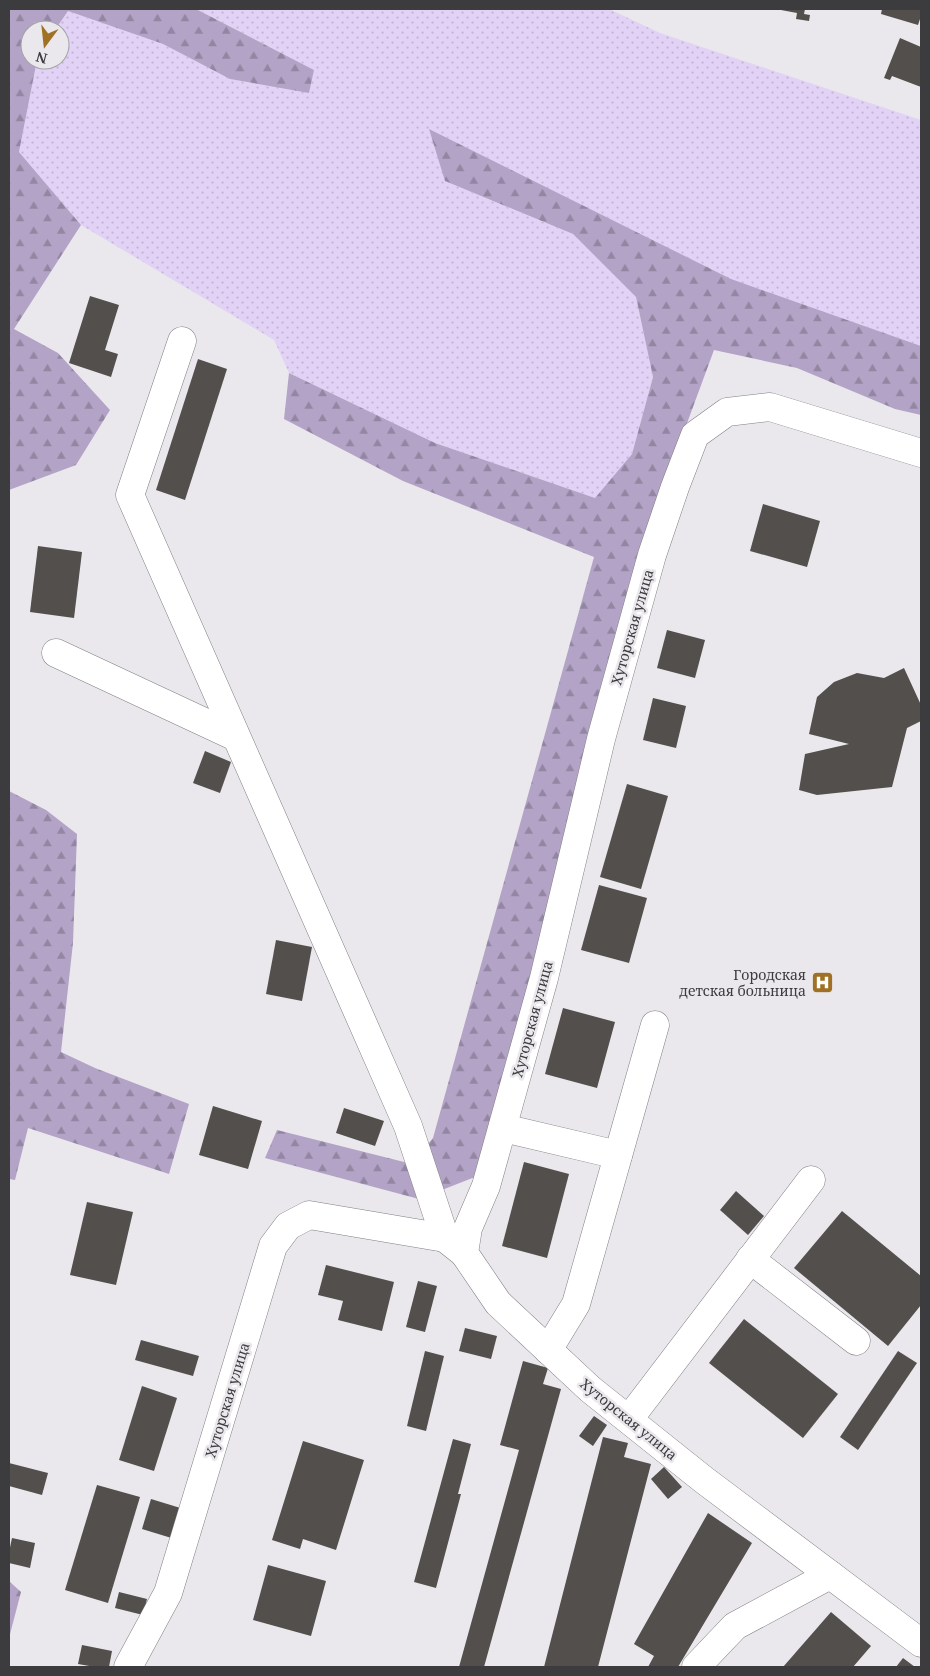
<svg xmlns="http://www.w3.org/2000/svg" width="930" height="1676" viewBox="0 0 930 1676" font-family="'Noto Serif',serif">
	<defs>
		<pattern id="grass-dots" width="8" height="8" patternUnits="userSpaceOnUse" patternTransform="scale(1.25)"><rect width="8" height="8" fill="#e2d2f6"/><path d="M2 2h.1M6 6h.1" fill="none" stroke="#c3b5d4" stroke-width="1.8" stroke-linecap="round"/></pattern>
		<pattern id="forest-firs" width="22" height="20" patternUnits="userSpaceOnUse" patternTransform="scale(1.25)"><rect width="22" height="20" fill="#b3a3c6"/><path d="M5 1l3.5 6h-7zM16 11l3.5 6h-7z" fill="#9386a2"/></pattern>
	</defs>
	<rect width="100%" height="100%" fill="#eae8ed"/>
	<polygon fill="url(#grass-dots)" points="196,9 609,9 660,33 921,120 921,346 445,181 573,234 636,297 653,377 632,454 595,498 435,443 289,373 274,340 81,225 19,152 37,60 60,60 60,30 55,30 68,11 163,44 230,79 309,92 314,70"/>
	<g fill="url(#forest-firs)">
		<polygon points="9,9 196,9 314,70 309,93 230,79 163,44 68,11 55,30 30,30 30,60 37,60 19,152 81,225 14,329 58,353 110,410 76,465 9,490"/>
		<polygon points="429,129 731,279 921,346 921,415 895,409 797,368 714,350 648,529 480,1175 419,1199 265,1158 277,1130 412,1164 433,1138 594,557 403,481 284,419 289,373 435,443 595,498 632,454 653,377 636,297 573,234 445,181"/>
		<polygon points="9,791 46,810 77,834 73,943 61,1052 95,1068 189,1104 169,1174 28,1128 15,1180 9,1179"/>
		<polygon points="9,1581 21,1592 9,1638"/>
	</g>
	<g fill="#524f4c">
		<polygon points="781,9 805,9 804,14 810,15 809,21 796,19 797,13 781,10"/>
		<polygon points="882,9 921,9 921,16 918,25 881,14"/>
		<polygon points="900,38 921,47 921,87 892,76 890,80 884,78"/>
		<polygon points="90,296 119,305 105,350 118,354 111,377 69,363"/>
		<polygon points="198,359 227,369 185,500 156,490"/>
		<polygon points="763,504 820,521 807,567 750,551"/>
		<polygon points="38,546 82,552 74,618 30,612"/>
		<polygon points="667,630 705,640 695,678 657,668"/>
		<polygon points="904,668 921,705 921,721 907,728 892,787 817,795 799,790 805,754 849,744 809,734 817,697 834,682 857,673 884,678"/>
		<polygon points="653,698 686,706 676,748 643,740"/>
		<polygon points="205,751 231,762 220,793 193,783"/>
		<polygon points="627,784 668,796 641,889 600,877"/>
		<polygon points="599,885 647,898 629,963 581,950"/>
		<polygon points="276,940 312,947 302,1001 266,994"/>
		<polygon points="563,1008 615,1022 597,1088 545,1074"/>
		<polygon points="213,1106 262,1121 248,1169 199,1155"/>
		<polygon points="344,1108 384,1121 375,1146 336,1133"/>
		<polygon points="524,1162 569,1174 547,1258 502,1246"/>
		<polygon points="736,1191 764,1216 748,1235 720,1210"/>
		<polygon points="87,1202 133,1212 116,1285 70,1275"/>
		<polygon points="842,1211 921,1276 921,1305 888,1346 794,1268"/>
		<polygon points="326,1265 394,1282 382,1331 338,1320 343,1301 318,1295"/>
		<polygon points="418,1281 437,1286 425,1332 406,1327"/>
		<polygon points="744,1319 838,1394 803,1438 709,1363"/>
		<polygon points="465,1328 497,1336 491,1359 459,1351"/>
		<polygon points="141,1340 199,1356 193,1376 135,1360"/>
		<polygon points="425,1351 444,1356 426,1431 407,1426"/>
		<polygon points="898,1351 917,1363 858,1450 840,1437"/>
		<polygon points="523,1361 548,1368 543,1384 561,1389 484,1667 459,1667 519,1450 500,1445"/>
		<polygon points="142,1386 177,1398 154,1471 119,1460"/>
		<polygon points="594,1416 607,1425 593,1446 579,1436"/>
		<polygon points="603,1437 628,1443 624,1457 651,1464 598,1667 544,1667"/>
		<polygon points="453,1439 471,1444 458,1494 461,1494 436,1588 414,1582"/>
		<polygon points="303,1441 364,1460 336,1550 303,1539 300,1549 272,1540"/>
		<polygon points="9,1463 48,1473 42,1495 9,1486"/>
		<polygon points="664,1467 682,1487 668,1499 651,1479"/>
		<polygon points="97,1485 140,1497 108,1603 65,1590"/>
		<polygon points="151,1499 187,1510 178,1540 142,1529"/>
		<polygon points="708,1513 752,1543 678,1667 648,1667 654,1656 634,1644"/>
		<polygon points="12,1538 35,1543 30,1568 9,1563 9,1552"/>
		<polygon points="268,1565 326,1581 311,1636 253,1620"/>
		<polygon points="119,1592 147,1599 143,1615 115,1608"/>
		<polygon points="831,1612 871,1646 853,1667 783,1667"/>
		<polygon points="82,1645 112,1651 109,1667 95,1667 78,1664"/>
		<polygon points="903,1658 915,1667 896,1667"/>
	</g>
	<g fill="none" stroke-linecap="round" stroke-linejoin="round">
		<defs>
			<g id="minor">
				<polyline points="182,341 130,495 408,1126 445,1238 464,1253"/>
				<polyline points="921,453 770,407 727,412 695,435 675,487 652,555 601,739 544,978 486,1186 468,1228 464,1253 498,1303 590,1389 704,1480 921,1643"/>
				<polyline points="56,653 236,737"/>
				<polyline points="503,1128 618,1155"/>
				<polyline points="750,1259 856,1341"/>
				<polyline points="548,1350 576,1304 655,1025"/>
				<polyline points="629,1419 811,1180"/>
				<polyline points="128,1667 168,1593 273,1246 288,1226 309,1215 445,1238"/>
				<polyline points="696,1667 735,1626 830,1575"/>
			</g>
		</defs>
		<use href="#minor" stroke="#817f84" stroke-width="29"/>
		<use href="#minor" stroke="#fff" stroke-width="28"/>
	</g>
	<defs>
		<symbol id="hospital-square" viewBox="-11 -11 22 22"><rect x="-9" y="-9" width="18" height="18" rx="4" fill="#a07124" stroke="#eae8ed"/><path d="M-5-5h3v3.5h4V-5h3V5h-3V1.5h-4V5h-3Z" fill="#fff"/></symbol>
	</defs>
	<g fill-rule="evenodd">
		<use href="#hospital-square" x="810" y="970" width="25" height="25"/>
	</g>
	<g text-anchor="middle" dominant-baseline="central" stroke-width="5" stroke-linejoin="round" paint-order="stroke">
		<g font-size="14" fill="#3c3b3d" stroke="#eae8ed">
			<text transform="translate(632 627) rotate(-74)">Хуторская улица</text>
			<text transform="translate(532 1019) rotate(-75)">Хуторская улица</text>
			<text transform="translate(227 1400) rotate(-73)">Хуторская улица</text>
			<text transform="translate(629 1419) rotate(39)">Хуторская улица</text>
		</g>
		<g font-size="14" fill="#3c3b3d" stroke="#eae8ed" text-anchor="end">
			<text x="806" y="974">Городская<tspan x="806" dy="16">детская больница</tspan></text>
		</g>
	</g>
	<rect width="930" height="1676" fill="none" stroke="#3c3b3d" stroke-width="20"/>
	<g transform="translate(45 45) rotate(195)"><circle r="24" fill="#eae8ed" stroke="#a4a3a7"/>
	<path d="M0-4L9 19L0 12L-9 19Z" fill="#a07124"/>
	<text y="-8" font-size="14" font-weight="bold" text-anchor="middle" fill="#3c3b3d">N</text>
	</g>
</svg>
